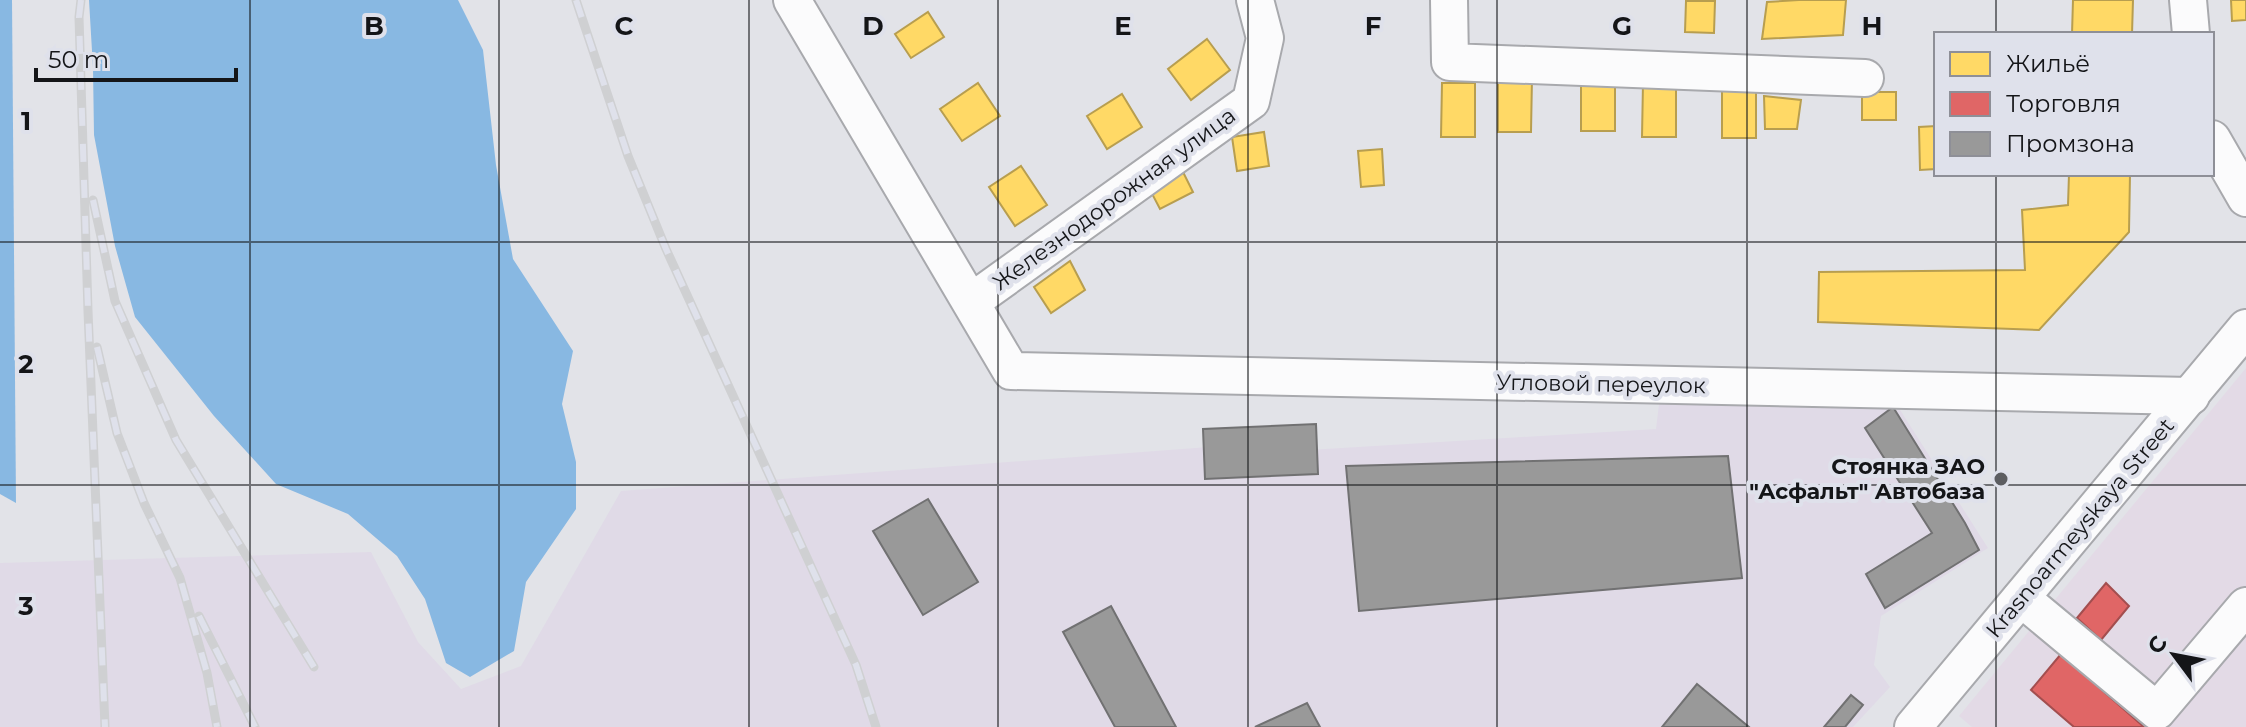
<svg xmlns="http://www.w3.org/2000/svg" width="2246" height="727" viewBox="0 0 2246 727" font-family="Montserrat,sans-serif">
	<rect width="100%" height="100%" fill="#e2e3e8"/>
	<polygon fill="#e3dae6" points="2246,368 2246,727 1972,727 1959,716"/>
	<polygon fill="#e0dae7" points="1890,394 1988,548 1881,616 1874,665 1890,687 1853,727 0,727 0,563 371,552 418,642 461,689 521,666 621,491 1301,440 1309,450 1656,429 1660,396"/>
	<g fill="#88b8e2">
		<polygon points="0,0 12,0 16,503 0,494"/>
		<polygon points="89,0 458,0 483,50 496,165 513,259 573,351 562,404 576,462 576,509 526,582 514,651 470,677 446,663 425,599 397,556 348,514 276,484 214,416 135,317 115,246 94,135 93,68"/>
	</g>
	<g fill="#ffd966" stroke="#b89e4f" stroke-width="2">
		<polygon points="1799,0 1846,0 1843,35 1762,39 1767,2"/>
		<polygon points="2073,0 2133,0 2132,34 2072,34"/>
		<polygon points="2231,0 2246,0 2246,20 2232,21"/>
		<polygon points="1686,1 1715,1 1714,33 1685,32"/>
		<polygon points="928,12 944,37 911,58 895,34"/>
		<polygon points="1207,39 1230,70 1191,100 1168,69"/>
		<rect x="1581" y="77" width="34" height="54"/>
		<polygon points="1498,78 1532,78 1531,132 1498,132"/>
		<polygon points="978,83 1000,116 962,141 940,109"/>
		<polygon points="1442,83 1475,83 1475,137 1441,137"/>
		<polygon points="1643,83 1676,83 1676,137 1642,137"/>
		<rect x="1722" y="84" width="34" height="54"/>
		<rect x="1862" y="92" width="34" height="28"/>
		<polygon points="1122,94 1142,127 1107,149 1087,116"/>
		<polygon points="1764,96 1801,100 1797,129 1765,129"/>
		<polygon points="1936,126 1936,169 1920,170 1919,127"/>
		<polygon points="1264,132 1269,166 1237,171 1232,137"/>
		<polygon points="1382,149 1384,185 1361,187 1358,151"/>
		<polygon points="1021,166 1047,205 1015,226 989,187"/>
		<polygon points="1181,168 1193,192 1160,209 1148,186"/>
		<polygon points="2069,174 2130,174 2129,232 2039,330 1818,322 1819,272 2025,270 2022,210 2068,205"/>
		<polygon points="1070,261 1085,290 1051,313 1034,287"/>
	</g>
	<g fill="#e06666" stroke="#a34e4f" stroke-width="2">
		<polygon points="2106,583 2129,606 2101,640 2077,618"/>
		<polygon points="2061,654 2144,727 2074,727 2031,690"/>
	</g>
	<g fill="#999" stroke="#717172" stroke-width="2">
		<polygon points="1893,407 1965,523 1979,550 1885,608 1866,574 1932,533 1865,428"/>
		<polygon points="1316,424 1318,474 1205,479 1203,429"/>
		<polygon points="1728,456 1742,578 1359,611 1346,466"/>
		<polygon points="928,499 978,582 923,615 873,531"/>
		<polygon points="1111,606 1176,727 1115,727 1063,632"/>
		<polygon points="1697,684 1749,727 1662,727"/>
		<polygon points="1851,695 1863,705 1845,727 1824,727"/>
		<polygon points="1307,703 1320,727 1255,727"/>
	</g>
	<g fill="none" stroke-linecap="round" stroke-linejoin="round">
		<defs>
			<g id="minor">
				<polyline points="792,0 1011,371 2191,396"/>
				<polyline points="1449,0 1450,62 1865,78"/>
				<polyline points="2188,0 2191,34"/>
				<polyline points="2212,139 2246,198"/>
				<polyline points="971,302 1251,101 1265,38 1255,0"/>
				<polyline points="2021,598 2157,711 2246,606"/>
				<polyline points="1913,727 2246,328"/>
			</g>
		</defs>
		<use href="#minor" stroke="#a8a9ad" stroke-width="40"/>
		<use href="#minor" stroke="#fbfbfc" stroke-width="36"/>
		<defs>
			<g id="rail">
				<polyline points="81,0 79,17 88,311 105,727"/>
				<polyline points="576,0 628,156 666,249 856,665 876,727"/>
				<polyline points="93,200 115,301 176,440 314,667"/>
				<polyline points="97,347 117,433 144,503 180,578 207,673 217,727"/>
				<polyline points="199,616 255,727"/>
			</g>
		</defs>
		<use href="#rail" stroke="#cfd0d2" stroke-width="9"/>
		<use href="#rail" stroke="#dfe1eb" stroke-width="6" stroke-dasharray="18" stroke-linecap="butt"/>
	</g>
	<path fill="none" stroke="#141518" stroke-width="2" stroke-opacity="0.55" d="M250 0V727M499 0V727M749 0V727M998 0V727M1248 0V727M1497 0V727M1747 0V727M1996 0V34M1996 174V727M0 242H2246M0 485H2246"/>
	<circle fill="#5c5d61" stroke="#dfe1eb" stroke-width="3" cx="2001" cy="479" r="8"/>
	<g text-anchor="middle" dominant-baseline="central" stroke-width="8" stroke-linejoin="round" paint-order="stroke">
		<g font-size="22" fill="#141518" stroke="#dfe1eb">
			<text transform="translate(1114 199) rotate(-36)">Железнодорожная улица</text>
			<text transform="translate(1601 384) rotate(1)">Угловой переулок</text>
			<text transform="translate(2080 528) rotate(-50)">Krasnoarmeyskaya Street</text>
		</g>
		<g font-size="22" font-weight="bold" fill="#141518" stroke="#dfe1eb" text-anchor="end">
			<text x="1985" y="466">Стоянка ЗАО<tspan x="1985" dy="25">"Асфальт" Автобаза</tspan></text>
		</g>
	</g>
	<g font-size="26" text-anchor="middle" font-weight="bold" fill="#141518" stroke="#dfe1eb" stroke-width="8" stroke-linejoin="round" paint-order="stroke">
		<text x="374" y="35">B</text>
		<text x="624" y="35">C</text>
		<text x="873" y="35">D</text>
		<text x="1123" y="35">E</text>
		<text x="1373" y="35">F</text>
		<text x="1622" y="35">G</text>
		<text x="1872" y="35">H</text>
		<text x="26" y="130">1</text>
		<text x="26" y="373">2</text>
		<text x="26" y="615">3</text>
	</g>
	<rect x="1934" y="32" width="280" height="144" fill="#dfe1eb" stroke="#8e8f97" stroke-width="2"/>
	<rect x="1950" y="52" width="40" height="24" fill="#ffd966" stroke="#8e8f97" stroke-width="2"/>
	<text x="2006" y="72" font-size="24" fill="#141518">Жильё</text>
	<rect x="1950" y="92" width="40" height="24" fill="#e06666" stroke="#8e8f97" stroke-width="2"/>
	<text x="2006" y="112" font-size="24" fill="#141518">Торговля</text>
	<rect x="1950" y="132" width="40" height="24" fill="#999999" stroke="#8e8f97" stroke-width="2"/>
	<text x="2006" y="152" font-size="24" fill="#141518">Промзона</text>
	<g transform="translate(2174 655) rotate(302)" stroke="#dfe1eb" stroke-width="6" paint-order="stroke">
	<path d="M0-6L14 30L0 20L-14 30Z" fill="#141518"/>
	<text y="-12" font-size="22" font-weight="bold" text-anchor="middle" fill="#141518">С</text>
	</g>
	<path d="M36 68v12h200v-12" fill="none" stroke="#141518" stroke-width="4"/>
	<text x="48" y="68" font-size="24" fill="#141518" stroke="#dfe1eb" stroke-width="6" paint-order="stroke">50 m</text>
</svg>
